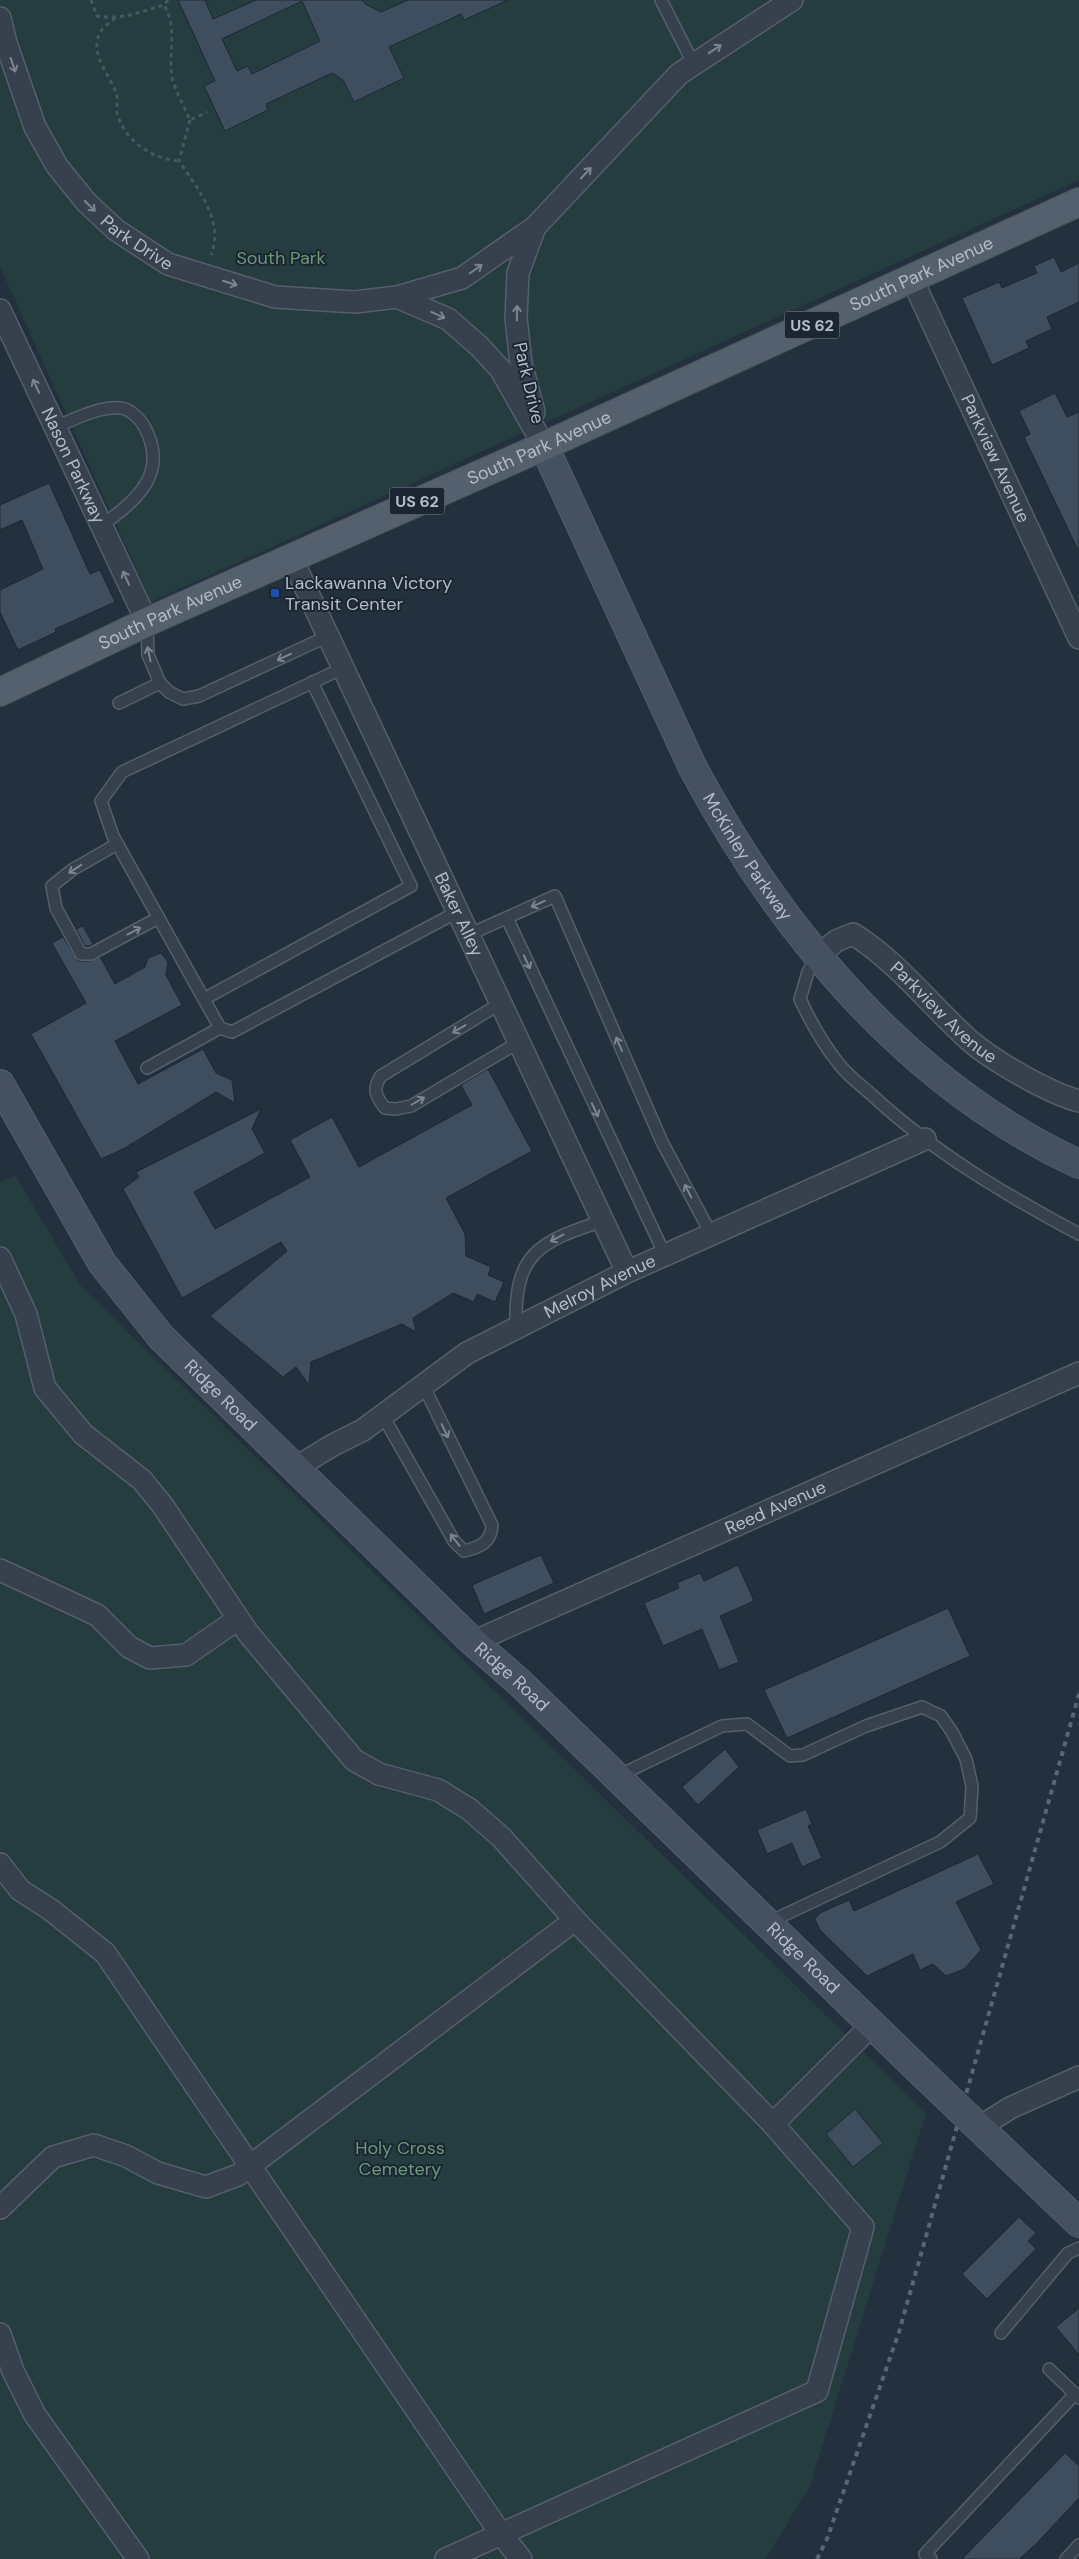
<svg xmlns="http://www.w3.org/2000/svg" width="1079" height="2559" viewBox="0 0 1079 2559" font-family="'DM Sans',sans-serif">
	<rect width="100%" height="100%" fill="#23303e"/>
	<g fill="#253d3f">
		<polygon points="0,0 1079,0 1079,180 151,602 0,267"/>
		<polygon points="15,1175 81,1286 926,2113 810,2486 766,2559 0,2559 0,1182"/>
	</g>
	<g fill="#3f4e5e" stroke="#1e2835" fill-rule="evenodd">
		<path d="M178 0H205L213 19 256 0H363L365 4 381 12 408 0H508L464 20 461 14 389 47 404 78 354 102 343 80 332 73 266 104 268 110 225 131 204 86 215 81ZM302 1 320 41 252 74 248 66 237 71 222 39Z"/>
		<polygon points="1054,257 1061,272 1079,263 1079,302 1047,317 1052,329 1026,341 1029,348 992,365 962,298 999,282 1002,288 1037,273 1034,266"/>
		<polygon points="1055,393 1067,417 1079,412 1079,552 1024,437 1030,434 1019,411"/>
		<polygon points="49,483 90,574 100,570 115,602 55,629 56,632 18,650 0,612 0,590 43,569 22,520 0,530 0,505"/>
		<polygon points="83,926 93,944 89,946 85,946 76,929"/>
		<polygon points="63,937 78,961 91,961 100,957 115,984 145,967 148,958 161,953 168,962 166,975 182,1005 115,1041 138,1084 203,1049 216,1073 232,1080 235,1103 216,1092 123,1149 101,1159 31,1034 86,1003 52,943"/>
		<polygon points="488,1069 532,1151 446,1198 465,1234 466,1256 491,1267 488,1275 504,1282 495,1302 477,1294 474,1302 453,1293 413,1318 416,1332 402,1324 311,1362 309,1385 296,1367 283,1377 210,1316 287,1251 281,1242 182,1298 123,1189 139,1177 136,1172 261,1109 252,1129 265,1153 194,1192 215,1229 310,1177 290,1140 332,1117 359,1167 472,1105 461,1085"/>
		<polygon points="541,1555 554,1583 484,1614 472,1585"/>
		<polygon points="738,1565 754,1601 720,1616 739,1662 719,1670 702,1629 663,1646 644,1603 679,1588 677,1583 700,1573 704,1581"/>
		<polygon points="948,1608 970,1656 787,1738 764,1690"/>
		<polygon points="725,1749 739,1767 698,1805 682,1787"/>
		<polygon points="806,1809 812,1824 808,1826 822,1858 802,1867 792,1843 767,1854 757,1830"/>
		<polygon points="978,1854 994,1884 956,1902 981,1950 964,1969 946,1976 933,1964 920,1970 913,1954 867,1976 820,1930 815,1919 820,1913 849,1900 854,1911"/>
		<polygon points="855,2109 883,2143 853,2167 826,2134"/>
		<polygon points="1019,2217 1036,2233 1028,2241 1036,2249 987,2299 962,2274"/>
		<polygon points="1079,2308 1079,2355 1056,2327"/>
		<polygon points="1065,2453 1079,2466 1079,2498 1036,2544 1019,2559 962,2559"/>
	</g>
	<g fill="none" stroke-linecap="round" stroke-linejoin="round">
		<defs>
			<g id="lane">
				<polyline points="661,0 693,63"/>
				<path d="M55 427C75 419 99 406 121 408 130 409 140 419 144 426 170 473 137 500 101 526"/>
				<polyline points="147,624 148,655 160,683 169,692 183,699 199,696 328,636"/>
				<polyline points="343,668 122,772 101,801 113,836 220,1028 232,1032 457,912"/>
				<polyline points="119,703 160,683"/>
				<polyline points="117,844 72,870 52,886 56,908 81,954 91,954 158,918"/>
				<polyline points="507,918 665,1255"/>
				<polyline points="468,935 555,896 662,1142 711,1234"/>
				<path d="M818 956 808 972 800 999C811 1023 823 1044 839 1064 848 1076 861 1085 872 1095 933 1152 1006 1195 1079 1234"/>
				<polyline points="204,999 411,886 312,682"/>
				<path d="M501 1003 381 1076C372 1089 376 1097 385 1108L396 1109 411 1106 519 1042"/>
				<polyline points="147,1068 220,1028"/>
				<path d="M516 1328C514 1254 537 1242 603 1221"/>
				<path d="M383 1416 454 1541 464 1551C481 1547 491 1542 492 1525L424 1387"/>
				<polyline points="618,1776 722,1726 747,1724 790,1756 803,1755 866,1726 922,1707 941,1716 952,1732 966,1759 972,1786 970,1818 940,1842 767,1923"/>
				<polyline points="1001,2333 1068,2253 1079,2248"/>
				<polyline points="1049,2369 1075,2394"/>
				<polyline points="931,2559 925,2554 1075,2394 1079,2398"/>
				<polyline points="1066,2559 1079,2545"/>
			</g>
			<g id="street">
				<path id="s1" d="M0 18 6 43 35 127 57 166 86 202 116 230 168 264 275 297 355 302 397 297 448 319 479 346 501 370 544 446"/>
				<path id="s2" d="M912 279 1079 638"/>
				<polyline points="397,297 462,278 535,227"/>
				<path id="s3" d="M0 310 147 622"/>
				<polyline points="534,412 521,363 516,318 518,273 535,227 679,74 792,0"/>
				<path id="s4" d="M291 557 627 1272"/>
				<path id="s5" d="M818 956 836 941 853 934C898 962 930 1005 969 1040 993 1061 1049 1093 1079 1101"/>
				<polyline points="0,1258 26,1314 45,1388 83,1434 142,1480 163,1506 248,1633 354,1760 379,1774 438,1790 469,1809 501,1837 575,1920 773,2124"/>
				<path id="s6" d="M295 1468 333 1445 363 1430 467 1353 627 1272 925 1139"/>
				<polyline points="0,1570 97,1615 129,1647 150,1658 186,1655 238,1619"/>
				<path id="s7" d="M473 1642 1079 1373"/>
				<polyline points="0,1864 20,1890 51,1910 105,1953 501,2534 521,2559"/>
				<polyline points="980,2127 1010,2108 1079,2077"/>
				<polyline points="0,2208 53,2157 94,2145 126,2156 158,2173 206,2187 238,2175 575,1920"/>
				<polyline points="0,2334 13,2371 35,2415 138,2559"/>
				<polyline points="446,2559 817,2391 863,2227 773,2124 872,2025"/>
			</g>
			<g id="secondary">
				<path id="s8" d="M544 446 693 768C780 931 908 1085 1079 1164"/>
				<path id="s9" d="M0 1084 102 1263 161 1337 473 1642 519 1682 926 2077"/>
				<polyline points="970,2119 1079,2223"/>
			</g>
			<g id="primary">
				<path id="s10" d="M0 692 147 622 544 446 1079 202"/>
			</g>
		</defs>
		<use href="#lane" stroke="#555f6c" stroke-width="14"/>
		<use href="#street" stroke="#555f6c" stroke-width="24"/>
		<use href="#secondary" stroke="#555f6c" stroke-width="30"/>
		<use href="#primary" stroke="#434d5a" stroke-width="30"/>
		<g stroke="#435a5c" stroke-width="3" stroke-dasharray="4 4" stroke-linecap="butt">
			<path d="M91 0 97 16C124 20 139 12 164 5"/>
			<path d="M168 0 164 5C178 28 168 53 172 77 175 91 184 106 190 120L207 112"/>
			<path d="M115 18C111 22 104 26 101 31 87 54 112 76 117 96 118 101 116 107 117 112 123 140 152 159 179 161"/>
			<path d="M190 120 179 161C197 187 225 222 211 255"/>
		</g>
		<use href="#lane" stroke="#37414e" stroke-width="11"/>
		<use href="#street" stroke="#37414e" stroke-width="21"/>
		<use href="#secondary" stroke="#455061" stroke-width="28"/>
		<use href="#primary" stroke="#55606e" stroke-width="28"/>
		<polyline stroke="#596675" stroke-width="4" stroke-dasharray="5 5" stroke-linecap="butt" points="817,2559 827,2539 899,2332 1079,1694"/>
		<defs>
			<polyline id="secondary-bridge" points="926,2077 970,2119"/>
		</defs>
		<use href="#secondary-bridge" stroke="#555f6c" stroke-width="30" stroke-linecap="butt"/>
		<use href="#secondary-bridge" stroke="#455061" stroke-width="28"/>
	</g>
	<defs><path id="oneway-shaft" d="M-6 0H5M1.5-3L5.5 0L1.5 3" fill="none" stroke-width="1.6" stroke-linecap="round" stroke-linejoin="round" transform="scale(1.25)"/></defs>
	<g stroke="#7b8592">
		<use href="#oneway-shaft" transform="translate(715 49) rotate(-33)"/>
		<use href="#oneway-shaft" transform="translate(13 65) rotate(71)"/>
		<use href="#oneway-shaft" transform="translate(586 173) rotate(-47)"/>
		<use href="#oneway-shaft" transform="translate(90 206) rotate(45)"/>
		<use href="#oneway-shaft" transform="translate(476 269) rotate(-35)"/>
		<use href="#oneway-shaft" transform="translate(230 283) rotate(18)"/>
		<use href="#oneway-shaft" transform="translate(517 313) rotate(-89)"/>
		<use href="#oneway-shaft" transform="translate(438 315) rotate(24)"/>
		<use href="#oneway-shaft" transform="translate(36 386) rotate(-115)"/>
		<use href="#oneway-shaft" transform="translate(126 578) rotate(-115)"/>
		<use href="#oneway-shaft" transform="translate(149 654) rotate(-102)"/>
		<use href="#oneway-shaft" transform="translate(284 657) rotate(155)"/>
		<use href="#oneway-shaft" transform="translate(75 869) rotate(147)"/>
		<use href="#oneway-shaft" transform="translate(538 904) rotate(156)"/>
		<use href="#oneway-shaft" transform="translate(134 931) rotate(-28)"/>
		<use href="#oneway-shaft" transform="translate(527 962) rotate(65)"/>
		<use href="#oneway-shaft" transform="translate(459 1029) rotate(149)"/>
		<use href="#oneway-shaft" transform="translate(619 1044) rotate(-114)"/>
		<use href="#oneway-shaft" transform="translate(418 1101) rotate(-30)"/>
		<use href="#oneway-shaft" transform="translate(595 1110) rotate(65)"/>
		<use href="#oneway-shaft" transform="translate(688 1191) rotate(-118)"/>
		<use href="#oneway-shaft" transform="translate(557 1238) rotate(152)"/>
		<use href="#oneway-shaft" transform="translate(445 1431) rotate(64)"/>
		<use href="#oneway-shaft" transform="translate(455 1540) rotate(-128)"/>
	</g>
	<rect fill="#1a4fb4" stroke="#1c2633" stroke-width="2" x="270" y="588" width="10" height="10" rx="2.5"/>
	<g text-anchor="middle" dominant-baseline="central" stroke-width="4" stroke-linejoin="round" paint-order="stroke">
		<g fill="#1c2633" stroke="#868f9c" stroke-width="1">
			<rect x="784.5" y="311.5" width="55" height="27" rx="4"/>
			<rect x="389.5" y="487.5" width="55" height="27" rx="4"/>
		</g>
		<g font-size="16" font-weight="bold" fill="#b3bcc9">
			<text x="812" y="325">US 62</text>
			<text x="417" y="501">US 62</text>
		</g>
		<g font-size="18" fill="#b3bcc9" stroke="#1c2633">
			<text stroke="none"><textPath href="#s1" startOffset="271">Park Drive</textPath></text>
			<text stroke="none"><textPath href="#s10" startOffset="1012">South Park Avenue</textPath></text>
			<text transform="translate(529 383) rotate(77)">Park Drive</text>
			<text stroke="none"><textPath href="#s10" startOffset="592">South Park Avenue</textPath></text>
			<text stroke="none"><textPath href="#s2" startOffset="198">Parkview Avenue</textPath></text>
			<text stroke="none"><textPath href="#s3" startOffset="172">Nason Parkway</textPath></text>
			<text stroke="none"><textPath href="#s10" startOffset="188">South Park Avenue</textPath></text>
			<text stroke="none"><textPath href="#s8" startOffset="459">McKinley Parkway</textPath></text>
			<text stroke="none"><textPath href="#s4" startOffset="395">Baker Alley</textPath></text>
			<text stroke="none"><textPath href="#s5" startOffset="162">Parkview Avenue</textPath></text>
			<text stroke="none"><textPath href="#s6" startOffset="356">Melroy Avenue</textPath></text>
			<text stroke="none"><textPath href="#s9" startOffset="384">Ridge Road</textPath></text>
			<text stroke="none"><textPath href="#s7" startOffset="331">Reed Avenue</textPath></text>
			<text stroke="none"><textPath href="#s9" startOffset="789">Ridge Road</textPath></text>
			<text stroke="none"><textPath href="#s9" startOffset="1194">Ridge Road</textPath></text>
		</g>
		<g font-size="18" fill="#6a9b74" stroke="#1c2633">
			<text x="281" y="258">South Park</text>
			<text x="400" y="2148">Holy Cross<tspan x="400" dy="21">Cemetery</tspan></text>
		</g>
		<g font-size="18" fill="#b3bcc9" stroke="#1c2633" text-anchor="start">
			<text x="285" y="583">Lackawanna Victory<tspan x="285" dy="21">Transit Center</tspan></text>
		</g>
	</g>
</svg>
